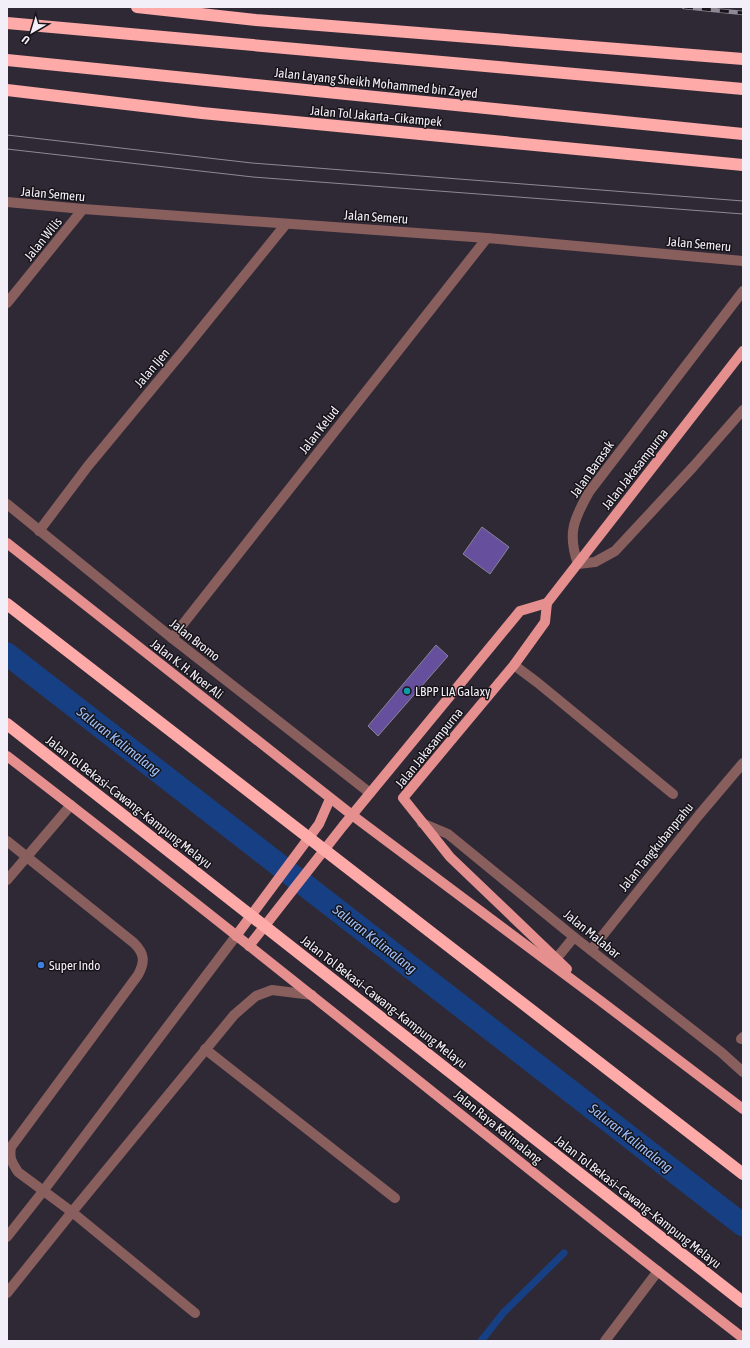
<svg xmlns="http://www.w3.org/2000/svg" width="750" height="1348" viewBox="0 0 750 1348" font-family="'Asap Condensed',sans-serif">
	<rect width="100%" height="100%" fill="#2f2936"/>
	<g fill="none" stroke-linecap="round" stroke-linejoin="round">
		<polyline stroke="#174084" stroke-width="7" points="481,1341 504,1312 564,1253"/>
		<polyline stroke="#174084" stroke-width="23" points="7,654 743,1225"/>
	</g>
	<g fill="#664f9d" stroke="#878494">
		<polygon points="482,527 509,547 490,574 463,554"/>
		<polygon points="436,645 448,656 378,736 368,726"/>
	</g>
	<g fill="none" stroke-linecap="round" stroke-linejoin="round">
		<g stroke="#895f5e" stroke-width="10">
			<polyline points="7,202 83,209 487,238 743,261"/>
			<path d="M743 291 589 492C574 519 567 533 578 564L595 562 615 551 693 467 743 410"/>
			<polyline points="7,303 83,209"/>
			<polyline points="7,504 172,638 370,793"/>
			<polyline points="39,531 88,466 184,350 286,224"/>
			<polyline points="172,638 487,238"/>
			<polyline points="514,665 538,683 673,794"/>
			<polyline points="422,823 448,834 574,937 722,1053 743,1072"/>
			<path d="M7 841 134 943C145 954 145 962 138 975L11 1147C9 1159 12 1162 18 1172L72 1212 195 1313"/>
			<polyline points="7,880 71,805"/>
			<polyline points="591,950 699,815 743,763"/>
			<polyline points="556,959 574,937"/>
			<polyline points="741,1039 743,1037"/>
			<polyline points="205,1049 395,1198"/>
			<polyline points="7,1237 44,1190 236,936"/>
			<polyline points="7,1293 72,1212 234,1015 256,996 272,990 312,995"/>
			<polyline points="605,1341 658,1271"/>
		</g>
		<g stroke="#e58f8f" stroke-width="10">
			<polyline points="7,543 352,815 598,999 743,1109"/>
			<path d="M7 756C255 946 496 1146 743 1338"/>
			<polyline points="236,936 319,824 330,799"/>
			<polyline points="249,946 343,826 520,611 547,603"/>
			<polyline points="567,969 450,857 403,798 514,665 545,622 547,603 743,351"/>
		</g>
		<g stroke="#fdaaa9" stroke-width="12">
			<polyline points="137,7 256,20 743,59"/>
			<polyline points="7,23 743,89"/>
			<polyline points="7,60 743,134"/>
			<polyline points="7,90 202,113 743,165"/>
		</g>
		<g stroke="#8e8994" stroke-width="1">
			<polyline points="7,135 252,163 743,201"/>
			<polyline points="7,149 253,177 743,214"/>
		</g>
		<defs>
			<polyline id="rail" points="684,7 743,13"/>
		</defs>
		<use href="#rail" stroke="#8e8994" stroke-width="4.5"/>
		<use href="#rail" stroke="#161319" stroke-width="3" stroke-dasharray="9" stroke-linecap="butt"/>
		<g stroke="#fdaaa9" stroke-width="12">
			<polyline points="7,604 743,1174"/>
			<polyline points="7,724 743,1302"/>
		</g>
	</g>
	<circle fill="#0f9aa8" stroke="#161319" stroke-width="1.5" cx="407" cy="691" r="4"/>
	<circle fill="#3f7fe0" stroke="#161319" stroke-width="1.5" cx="41" cy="965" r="4"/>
	<g text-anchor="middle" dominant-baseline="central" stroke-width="3" stroke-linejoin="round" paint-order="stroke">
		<g font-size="13" fill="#f3eff8" stroke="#161319">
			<text transform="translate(376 83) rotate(6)">Jalan Layang Sheikh Mohammed bin Zayed</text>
			<text transform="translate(376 116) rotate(5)">Jalan Tol Jakarta–Cikampek</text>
			<text transform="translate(53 194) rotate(5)">Jalan Semeru</text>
			<text transform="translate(376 217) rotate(4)">Jalan Semeru</text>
			<text transform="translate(43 239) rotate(-51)">Jalan Wilis</text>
			<text transform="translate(699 244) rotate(5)">Jalan Semeru</text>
			<text transform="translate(152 368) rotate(-50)">Jalan Ijen</text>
			<text transform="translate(319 430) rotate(-52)">Jalan Kelud</text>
			<text transform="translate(592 469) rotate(-55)">Jalan Barasak</text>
			<text transform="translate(635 469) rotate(-52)">Jalan Jakasampurna</text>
			<text transform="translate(195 640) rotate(38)">Jalan Bromo</text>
			<text transform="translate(187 669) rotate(38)">Jalan K. H. Noer Ali</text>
			<text transform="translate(429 748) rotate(-51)">Jalan Jakasampurna</text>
			<text transform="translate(129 802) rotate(38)">Jalan Tol Bekasi–Cawang–Kampung Melayu</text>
			<text transform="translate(656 847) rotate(-51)">Jalan Tangkubanprahu</text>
			<text transform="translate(592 934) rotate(39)">Jalan Malabar</text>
			<text transform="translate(384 1002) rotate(38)">Jalan Tol Bekasi–Cawang–Kampung Melayu</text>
			<text transform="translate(498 1127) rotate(39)">Jalan Raya Kalimalang</text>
			<text transform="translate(638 1202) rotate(38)">Jalan Tol Bekasi–Cawang–Kampung Melayu</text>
		</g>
		<g font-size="13" fill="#f3eff8" stroke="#161319" text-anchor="start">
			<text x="415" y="691">LBPP LIA Galaxy</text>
			<text x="49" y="965">Super Indo</text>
		</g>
		<g font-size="14" font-style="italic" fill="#9dc1fb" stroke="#161319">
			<text transform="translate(119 741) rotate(38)">Saluran Kalimalang</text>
			<text transform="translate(375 939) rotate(38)">Saluran Kalimalang</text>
			<text transform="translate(631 1138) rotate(38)">Saluran Kalimalang</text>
		</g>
	</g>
	<rect width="750" height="1348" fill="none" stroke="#f3eff8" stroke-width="16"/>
	<g transform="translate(32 32) rotate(218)" stroke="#161319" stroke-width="3" paint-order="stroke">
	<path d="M0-3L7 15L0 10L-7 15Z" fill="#f3eff8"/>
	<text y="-6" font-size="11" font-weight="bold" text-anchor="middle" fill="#f3eff8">U</text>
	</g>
</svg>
